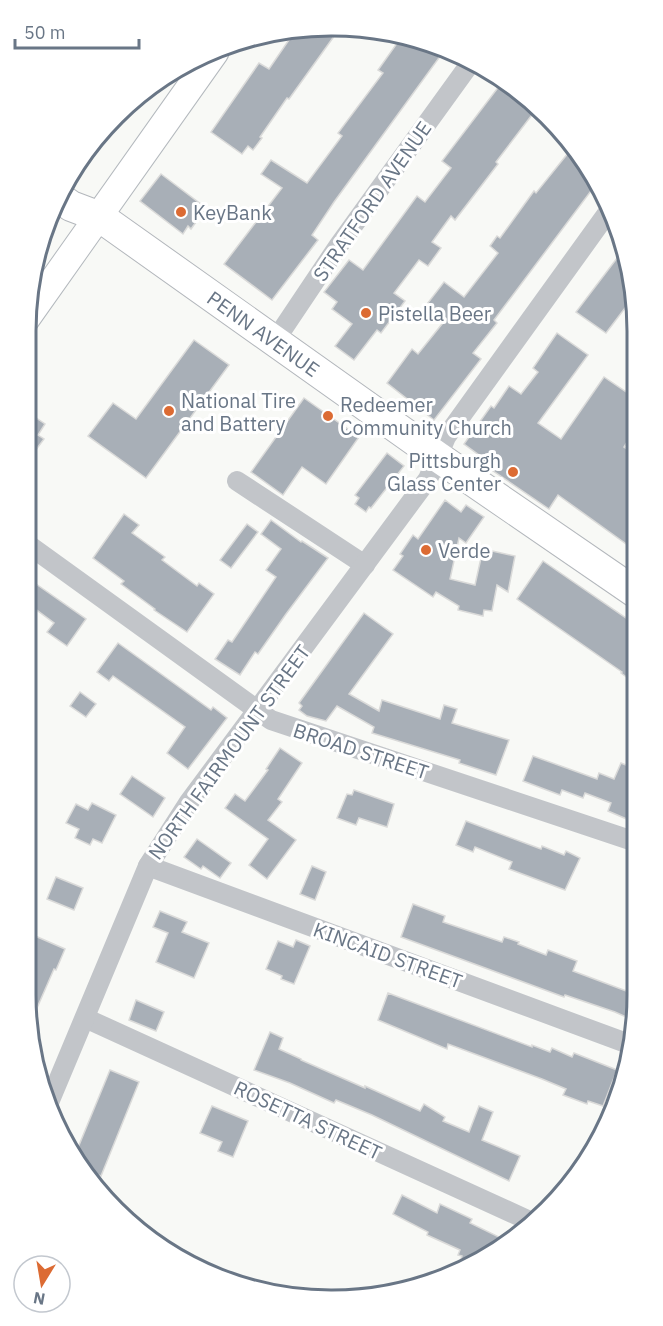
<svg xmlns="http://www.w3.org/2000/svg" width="663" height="1326" viewBox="0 0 663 1326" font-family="'IBM Plex Sans',sans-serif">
	<rect width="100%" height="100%" fill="#f8f9f6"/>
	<g fill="#a8afb7" stroke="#dadad9" stroke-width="1.5">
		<polygon points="340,28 289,99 287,98 260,137 262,138 253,150 248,146 242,154 211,132 259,63 269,69 293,34"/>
		<polygon points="400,39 444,51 334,202 312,235 318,240 272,300 224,264 282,188 261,174 271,160 307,183 342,136 338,133 383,73 378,70"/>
		<polygon points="503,81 533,101 538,107 496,162 498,164 455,220 451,216 432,242 441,248 428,266 419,260 394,293 405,301 381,333 377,330 354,360 335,346 352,324 332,309 337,302 324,292 349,260 363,270 417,196 425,202 451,168 442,161"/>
		<polygon points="573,147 586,161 597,183 494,320 497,323 473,353 481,359 434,420 387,383 412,349 418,354 446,319 427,304 444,282 464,297 498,253 490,246 497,236 500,238 534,191 536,193"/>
		<polygon points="161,174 206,208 191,229 188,226 183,234 140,201"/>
		<polygon points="624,249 635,292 635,315 625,308 606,333 576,312"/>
		<polygon points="557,333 588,355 538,423 561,439 604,377 635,398 635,429 624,447 635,455 636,551 558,495 549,509 480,462 483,458 464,444 491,406 494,408 509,386 521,394 538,372 533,368"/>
		<polygon points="194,340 229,365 146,478 88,436 113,403 136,419"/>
		<polygon points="304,398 359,437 326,484 302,467 283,495 251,472"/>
		<polygon points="26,411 45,424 38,435 44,439 26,463"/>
		<polygon points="387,453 404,466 371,508 369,507 366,512 355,504 359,498 355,495"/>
		<polygon points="445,500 461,512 466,505 484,517 466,543 459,538 450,579 475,585 483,549 515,556 508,592 497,585 492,611 484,610 483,616 458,610 459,606 436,592 433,597 393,570 403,556 400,554 413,535 418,539"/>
		<polygon points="124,514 139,525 132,533 165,557 162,560 197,586 199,583 214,594 187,632 154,610 155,609 121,584 124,581 93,558"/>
		<polygon points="271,520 301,542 302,541 328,558 286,614 258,654 255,652 240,675 215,659 228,640 232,642 276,577 266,570 281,549 261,534"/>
		<polygon points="247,524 258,532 231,568 220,560"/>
		<polygon points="543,561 636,625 636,684 621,673 622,672 517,599"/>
		<polygon points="26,577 86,619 67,646 47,632 54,623 26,602"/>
		<polygon points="364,613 393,634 349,694 379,711 382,700 440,719 444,705 457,709 452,723 509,740 496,775 459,763 460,760 372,733 374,727 337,706 326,721 307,716 299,710 302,706 299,703"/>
		<polygon points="118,643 211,710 213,707 227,718 188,769 167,753 185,727 113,676 109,681 97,672"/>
		<polygon points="80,692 96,704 86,717 70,706"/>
		<polygon points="280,748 302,763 278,799 282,802 268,820 296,840 267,879 249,865 268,839 225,808 235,794 245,801 268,770 266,769"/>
		<polygon points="533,756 597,779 599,773 614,779 621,763 636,769 636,823 608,811 611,803 585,793 583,798 562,790 560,795 523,781"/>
		<polygon points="132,776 165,798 153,817 120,794"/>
		<polygon points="354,790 394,804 387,827 359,818 356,825 337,818 347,794 352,795"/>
		<polygon points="92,803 116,815 102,843 93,839 90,845 75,838 79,829 66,823 76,804 88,810"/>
		<polygon points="466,821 541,849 542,846 564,855 566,851 580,858 565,890 509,869 512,862 475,847 473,852 456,845"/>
		<polygon points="197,839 231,863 220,878 203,866 201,869 184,857"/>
		<polygon points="312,866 326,872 315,900 300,894"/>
		<polygon points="56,877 83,888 74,910 47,899"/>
		<polygon points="413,904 445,916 443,922 502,942 504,937 519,942 518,944 546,955 548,950 577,961 573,971 637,995 635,1021 615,1012 565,995 564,997 401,937"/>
		<polygon points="160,911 187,922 182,932 209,943 194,978 156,962 168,933 153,927"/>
		<polygon points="26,932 65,949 56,970 54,969 30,1024 26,994"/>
		<polygon points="296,940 310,946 294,984 281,979 282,976 266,969 278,941 293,947"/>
		<polygon points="388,993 532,1047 532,1045 550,1052 552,1048 572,1057 574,1053 617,1070 603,1106 588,1101 587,1104 563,1095 566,1089 542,1079 448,1044 447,1049 378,1020"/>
		<polygon points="136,1000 164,1012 156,1031 129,1020"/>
		<polygon points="270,1032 283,1038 279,1049 301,1059 301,1060 365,1088 365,1086 420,1111 424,1104 445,1117 443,1121 469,1132 479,1106 493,1112 482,1140 520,1156 509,1181 372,1115 336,1100 334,1103 290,1083 254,1070"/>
		<polygon points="110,1070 139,1082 101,1176 82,1169 75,1155"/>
		<polygon points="212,1106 248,1121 233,1157 218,1151 222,1142 200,1133"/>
		<polygon points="402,1195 437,1213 440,1204 472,1219 470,1223 499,1237 493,1250 470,1266 460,1262 462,1256 458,1255 460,1250 427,1235 428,1232 393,1214"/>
	</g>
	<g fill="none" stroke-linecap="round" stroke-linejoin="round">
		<defs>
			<polyline id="secondary" points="26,319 215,52"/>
			<g id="primary">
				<path id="s1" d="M57 196 71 206 100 217 438 457 636 593"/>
			</g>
		</defs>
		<use href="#secondary" stroke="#b4b9be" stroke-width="29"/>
		<use href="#primary" stroke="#b3b7bc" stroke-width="32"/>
		<g stroke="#c2c5c9" stroke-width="20">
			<polyline points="274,342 339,245 472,61"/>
			<polyline points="237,481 365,565"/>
			<polyline points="26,543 271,720 636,842"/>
			<polyline points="148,866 629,1044"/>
			<polyline points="85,1018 532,1222"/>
			<polyline points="48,1105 148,866 189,802 428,479 446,437 611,208"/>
		</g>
		<use href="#secondary" stroke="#fff" stroke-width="27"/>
		<use href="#primary" stroke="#fff" stroke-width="30"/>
	</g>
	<g fill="#dc6b33" stroke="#fff" stroke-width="2">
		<circle cx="181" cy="212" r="6"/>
		<circle cx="366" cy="313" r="6"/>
		<circle cx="169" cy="411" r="6"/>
		<circle cx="328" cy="416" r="6"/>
		<circle cx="513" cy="472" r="6"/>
		<circle cx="426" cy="550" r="6"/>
	</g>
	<g text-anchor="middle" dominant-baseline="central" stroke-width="6" stroke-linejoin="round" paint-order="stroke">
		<g font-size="20" fill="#697686" stroke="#fff">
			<text transform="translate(372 201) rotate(-55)">STRATFORD AVENUE</text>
			<text stroke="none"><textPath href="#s1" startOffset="249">PENN AVENUE</textPath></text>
			<text transform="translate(361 751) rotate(18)">BROAD STREET</text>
			<text transform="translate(229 752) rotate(-54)">NORTH FAIRMOUNT STREET</text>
			<text transform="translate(388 955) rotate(20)">KINCAID STREET</text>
			<text transform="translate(308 1120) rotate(25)">ROSETTA STREET</text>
		</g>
		<g font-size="20" fill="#697686" stroke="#fff" text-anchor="start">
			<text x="193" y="212">KeyBank</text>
			<text x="378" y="313">Pistella Beer</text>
			<text x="181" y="400">National Tire<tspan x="181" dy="23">and Battery</tspan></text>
			<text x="340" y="404">Redeemer<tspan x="340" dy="23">Community Church</tspan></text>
			<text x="501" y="460" text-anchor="end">Pittsburgh<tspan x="501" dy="23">Glass Center</tspan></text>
			<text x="438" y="550">Verde</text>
		</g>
	</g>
	<path d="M0 0H663V1326H0ZM331 36H332A295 295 0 0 1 627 331V995A295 295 0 0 1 332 1290H331A295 295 0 0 1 36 995V331A295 295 0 0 1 331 36Z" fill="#fff" fill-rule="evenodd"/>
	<path fill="none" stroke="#697686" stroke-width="3" d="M331 36H332A295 295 0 0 1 627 331V995A295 295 0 0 1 332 1290H331A295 295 0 0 1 36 995V331A295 295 0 0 1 331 36Z"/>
	<g transform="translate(42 1284) rotate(191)"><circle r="28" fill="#ffffff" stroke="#c3c8cf" stroke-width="1.5"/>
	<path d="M0-4.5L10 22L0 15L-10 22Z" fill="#dc6b33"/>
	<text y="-9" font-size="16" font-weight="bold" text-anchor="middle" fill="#697686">N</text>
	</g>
	<path d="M15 39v9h124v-9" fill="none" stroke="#697686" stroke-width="3"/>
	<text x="24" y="39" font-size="18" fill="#697686" stroke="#ffffff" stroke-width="4.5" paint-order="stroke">50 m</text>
</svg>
